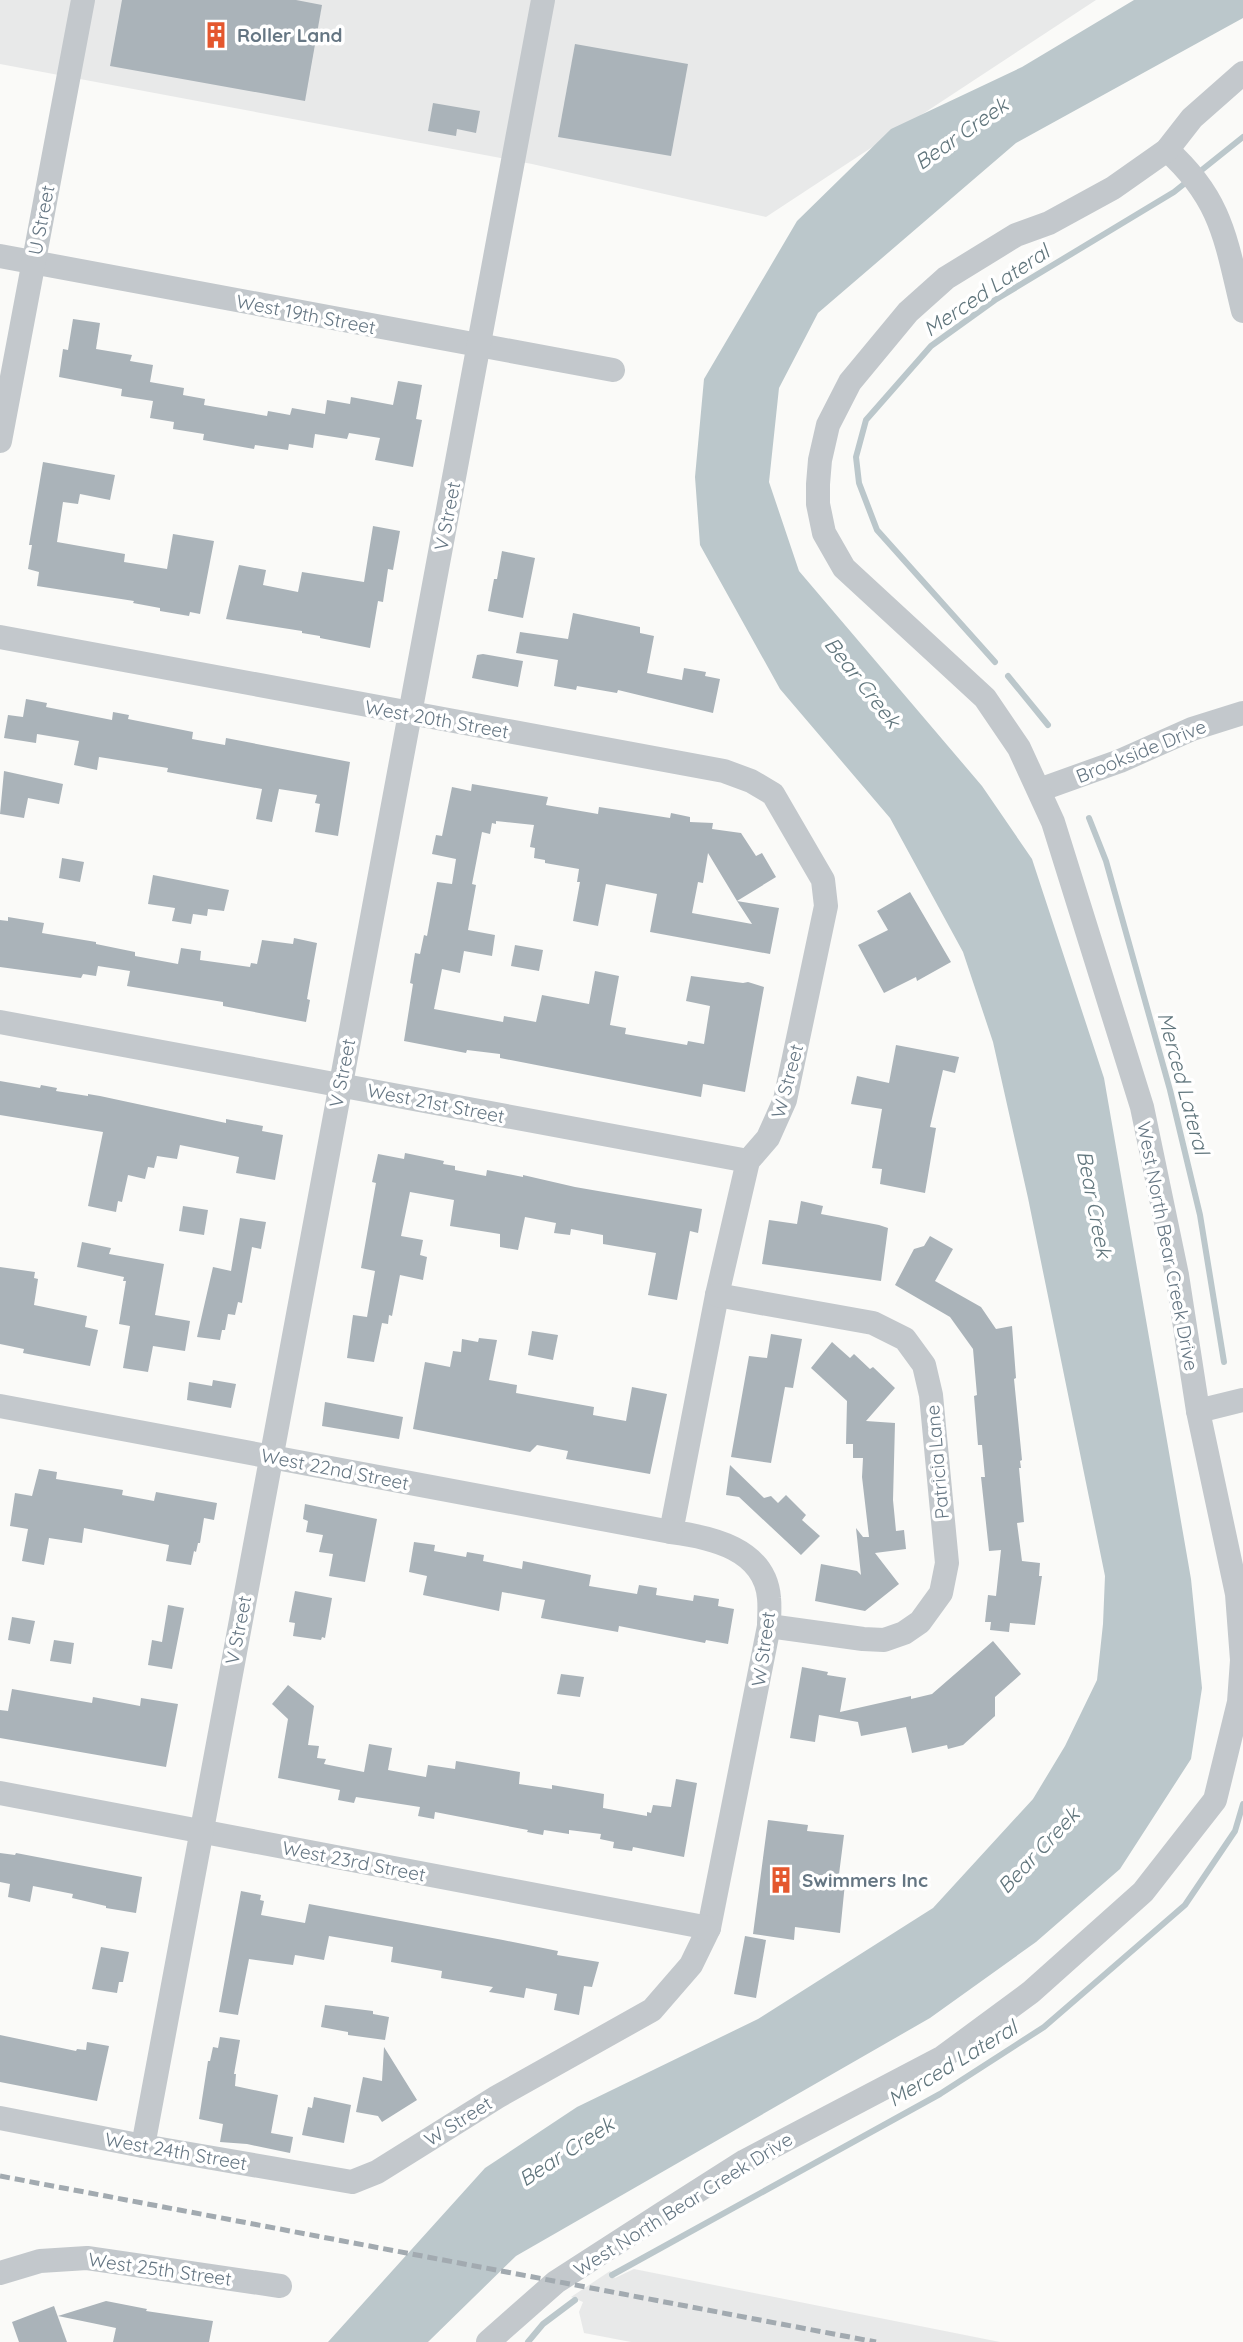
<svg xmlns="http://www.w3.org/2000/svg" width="1243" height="2342" viewBox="0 0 1243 2342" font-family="Quicksand,sans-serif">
	<rect width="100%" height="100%" fill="#fafaf8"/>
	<g fill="#e8e9e9">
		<polygon points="0,0 1096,0 766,217 532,164 0,64"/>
		<polygon points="634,2269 1000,2342 631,2342 584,2333 579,2312 583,2302 571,2297 610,2271 615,2278"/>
	</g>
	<polygon fill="#bbc7cb" points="1134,0 1243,0 1243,18 1016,143 818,313 779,388 769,482 799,571 982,786 1032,859 1104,1078 1191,1579 1202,1688 1191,1759 1120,1869 1036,1942 930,2018 516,2256 428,2342 328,2342 485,2168 577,2107 758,2019 933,1908 1033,1799 1065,1746 1097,1680 1103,1624 1105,1576 1028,1198 993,1042 963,952 890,818 780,689 700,545 695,477 704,379 797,221 891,129 1022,67"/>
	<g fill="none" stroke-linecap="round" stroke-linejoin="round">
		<g stroke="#bbc7cb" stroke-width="6">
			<polyline points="1198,173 1243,137"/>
			<polyline points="995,662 877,530 859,483 856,457 866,420 931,346 995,300 1174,192 1189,180"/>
			<polyline points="1008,676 1048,725"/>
			<polyline points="1089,818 1106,861 1170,1090 1200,1215 1224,1362"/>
			<polyline points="612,2275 940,2094 1044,2027 1185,1905 1235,1831 1243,1804"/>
			<polyline points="528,2342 543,2324 575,2300"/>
		</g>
	</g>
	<g fill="#aab3b9">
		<polygon points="122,0 296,0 322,5 305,101 110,66"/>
		<polygon points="575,44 688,64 671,156 558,137"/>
		<polygon points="433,103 480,111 476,133 457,129 456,136 428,131"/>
		<polygon points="73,319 100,323 96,349 132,355 130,361 153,365 150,382 184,388 183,395 205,399 204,405 267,416 268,411 290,415 292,408 325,414 327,400 350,404 351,397 393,405 398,381 422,385 416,419 422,420 413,467 375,460 380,438 349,433 347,439 315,434 313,448 289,444 288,450 255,445 254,449 203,440 204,434 173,429 174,422 150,418 153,401 121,396 122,389 59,377 63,349 68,350"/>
		<polygon points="43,462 115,475 110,500 80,494 78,504 63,502 57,542 125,554 124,562 167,569 173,534 214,541 200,614 190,612 189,616 160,611 160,608 133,603 134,601 37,586 39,572 28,569 32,545 29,545"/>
		<polygon points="373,526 400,531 393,570 388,569 383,602 378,601 370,648 320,638 320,636 302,633 302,631 226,619 239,565 266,570 263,585 298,592 302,572 364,582"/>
		<polygon points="502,551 535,558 523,618 488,611 494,579 497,579"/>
		<polygon points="573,613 640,627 640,633 654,636 647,673 682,680 684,668 706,672 705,676 720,679 713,713 618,690 617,693 577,686 576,690 554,686 558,660 516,653 520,632 568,639"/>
		<polygon points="483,654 523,661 518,687 472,678 477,655"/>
		<polygon points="26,699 47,703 46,707 112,720 113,712 129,715 128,719 193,732 192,739 225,745 226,738 350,762 338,836 315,832 320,804 315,803 317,795 279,789 272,822 256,819 262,789 167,772 168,768 99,757 97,770 74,765 79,741 37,734 36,743 4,738 8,715 23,717"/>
		<polygon points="4,771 63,784 59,804 28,798 24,818 0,814"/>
		<polygon points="472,784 548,797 546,805 598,814 599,807 670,818 671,813 690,817 690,822 713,823 712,829 741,833 756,856 762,853 776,877 737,901 708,853 703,883 698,882 692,913 752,924 737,901 779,908 770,954 650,932 657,894 606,884 598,926 573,921 580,882 577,882 579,869 545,863 545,860 534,858 535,848 530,847 534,825 496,821 496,824 492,823 490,834 482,832 472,884 476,885 468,930 495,935 492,956 464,951 460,973 442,969 434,1009 503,1022 504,1016 536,1022 542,995 589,1004 595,971 619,976 610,1025 626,1028 625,1034 687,1045 688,1041 704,1044 710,1006 686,1001 691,976 743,983 748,982 764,987 745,1092 703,1084 701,1097 500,1058 500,1054 467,1050 466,1053 404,1041 413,984 410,983 415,953 420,954 424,935 427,936 437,882 452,884 456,859 432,854 436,835 442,836 452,787 471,791"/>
		<polygon points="62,858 84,862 80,882 59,878"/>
		<polygon points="153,875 229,890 224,911 208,909 207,916 193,914 191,924 172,921 175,908 148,904"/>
		<polygon points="910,892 951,962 917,981 916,977 884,993 858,945 888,930 877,911"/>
		<polygon points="8,917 44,923 42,933 96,942 96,944 135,952 135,956 178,964 181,948 201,951 200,960 250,967 251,963 257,964 262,940 293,944 294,938 317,943 307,999 310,1000 306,1022 223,1006 223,1002 127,986 130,971 98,966 96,976 83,974 81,978 0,967 0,920 8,921"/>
		<polygon points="515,945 543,950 539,971 511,966"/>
		<polygon points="896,1045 959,1057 955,1073 943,1070 930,1127 936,1128 925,1193 880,1184 882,1169 872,1168 882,1109 851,1104 857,1076 889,1083"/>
		<polygon points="0,1081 40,1088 41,1085 57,1088 56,1091 88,1096 88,1094 100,1096 226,1123 226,1119 263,1126 262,1131 283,1135 275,1180 236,1173 239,1157 180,1145 177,1159 157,1156 154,1168 148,1167 145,1179 128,1175 122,1202 118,1201 116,1212 88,1206 103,1132 0,1115"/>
		<polygon points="405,1153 444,1161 443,1164 455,1166 455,1170 486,1176 487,1170 523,1177 523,1175 575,1187 702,1209 698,1233 690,1231 677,1300 648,1295 656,1253 603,1244 603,1235 571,1229 570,1235 554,1233 556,1223 525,1217 518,1250 500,1247 500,1234 450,1226 454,1200 410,1192 401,1236 423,1240 420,1255 427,1257 423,1280 400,1275 392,1316 389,1315 388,1324 382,1323 374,1362 347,1358 353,1315 367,1317 375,1271 361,1268 376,1183 372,1182 378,1154 404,1159"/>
		<polygon points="801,1201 823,1206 821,1214 879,1225 888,1228 881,1281 762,1264 769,1220 797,1224"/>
		<polygon points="183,1206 208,1210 204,1235 179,1231"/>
		<polygon points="240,1218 266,1222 261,1249 252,1247 242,1303 238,1302 235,1315 228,1314 225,1330 222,1330 220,1340 197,1337 213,1267 231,1271"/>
		<polygon points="930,1236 953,1249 935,1281 981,1307 996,1329 1012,1326 1016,1378 1014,1379 1022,1460 1020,1461 1021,1468 1019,1468 1024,1522 1017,1523 1022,1561 1040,1563 1039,1576 1042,1576 1035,1625 1010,1623 1009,1632 990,1630 991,1622 985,1622 988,1595 996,1596 1001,1550 989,1551 981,1477 985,1477 982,1445 978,1445 974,1396 977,1395 973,1349 950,1317 895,1285 914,1249 924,1246"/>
		<polygon points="82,1242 111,1248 109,1254 164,1264 155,1315 190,1321 185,1351 153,1346 148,1372 123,1368 130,1326 119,1324 126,1281 123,1281 124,1277 77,1267"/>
		<polygon points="0,1267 35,1272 34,1278 38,1279 34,1305 87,1316 85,1327 98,1330 90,1366 23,1353 24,1349 0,1344"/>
		<polygon points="532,1331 558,1335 553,1360 528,1355"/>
		<polygon points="771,1334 802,1339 793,1388 785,1387 771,1463 731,1457 749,1356 767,1358"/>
		<polygon points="479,1338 497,1340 489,1380 517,1385 516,1393 594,1407 593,1415 626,1421 632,1387 667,1394 650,1474 566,1459 568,1451 537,1445 530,1452 413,1429 425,1362 450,1367 453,1351 461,1352 462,1339 478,1342"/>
		<polygon points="832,1342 850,1358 854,1354 870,1369 873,1367 895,1388 866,1421 895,1423 893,1500 896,1531 904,1530 906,1549 875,1553 899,1584 865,1611 815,1601 821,1564 857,1571 861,1575 856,1528 863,1537 869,1537 862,1477 863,1458 853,1458 853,1444 846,1444 847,1401 811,1368"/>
		<polygon points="213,1380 236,1384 231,1408 187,1400 189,1382 212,1386"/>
		<polygon points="325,1402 403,1417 399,1439 322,1426"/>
		<polygon points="730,1465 764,1498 771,1496 778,1503 786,1495 806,1515 802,1520 820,1536 801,1555 739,1497 726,1495"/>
		<polygon points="39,1469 57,1472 56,1479 123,1490 122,1495 154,1501 156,1492 217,1503 214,1520 204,1518 200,1543 198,1543 196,1552 194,1551 191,1565 166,1561 169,1545 84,1528 82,1543 49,1538 44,1565 22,1561 28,1529 10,1526 15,1493 32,1496"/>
		<polygon points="305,1504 377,1519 365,1582 329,1576 333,1554 319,1552 323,1535 306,1532 308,1521 303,1519"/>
		<polygon points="414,1542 435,1545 434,1551 466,1557 467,1552 484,1555 483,1561 522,1569 523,1561 591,1575 589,1586 637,1594 639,1585 657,1588 656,1595 693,1601 694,1595 719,1599 718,1606 734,1609 728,1644 706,1640 705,1643 619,1626 618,1632 541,1618 545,1600 502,1592 499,1611 423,1595 427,1576 409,1572"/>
		<polygon points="295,1591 332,1598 325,1638 322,1637 321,1640 293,1636 295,1623 289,1622"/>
		<polygon points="168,1605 184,1608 172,1669 148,1665 152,1640 162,1642"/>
		<polygon points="12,1617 35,1621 30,1644 8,1640"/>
		<polygon points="54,1640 74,1643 71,1664 50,1661"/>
		<polygon points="993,1641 1021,1674 995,1697 995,1716 963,1745 948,1749 947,1745 912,1753 906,1727 861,1736 858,1722 819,1715 815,1742 790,1738 802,1667 828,1672 827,1675 846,1678 840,1712 911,1696 911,1699 932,1694"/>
		<polygon points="561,1674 584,1677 580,1697 557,1694"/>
		<polygon points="288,1685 314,1706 308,1745 319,1746 317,1758 326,1759 324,1764 364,1772 369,1744 392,1748 388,1770 426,1777 428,1765 455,1769 456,1761 520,1772 519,1784 552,1789 552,1785 604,1794 603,1808 647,1816 647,1812 651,1813 653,1805 671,1807 676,1779 697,1783 684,1857 633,1847 632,1851 613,1848 614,1842 600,1839 601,1834 569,1830 569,1834 544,1830 543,1835 527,1832 528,1830 435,1812 434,1819 418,1816 420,1807 356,1797 354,1803 338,1800 340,1790 278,1778 288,1719 272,1704"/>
		<polygon points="12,1689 92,1703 93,1697 140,1706 141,1698 178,1704 166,1767 0,1738 0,1710 8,1711"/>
		<polygon points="768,1820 808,1825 807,1831 844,1835 838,1882 845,1883 840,1933 795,1927 794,1940 753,1934"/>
		<polygon points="0,1853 15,1855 16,1853 142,1877 136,1913 106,1908 106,1906 72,1898 73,1894 33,1886 30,1902 8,1897 10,1884 0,1882"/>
		<polygon points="241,1891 261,1895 260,1900 264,1901 261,1915 305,1923 309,1904 503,1940 558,1951 557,1955 599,1962 592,1987 584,1986 579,2015 554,2010 557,1994 526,1988 524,1998 489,1992 493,1987 441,1978 442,1971 391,1962 393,1947 329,1936 324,1960 295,1955 293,1965 249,1959 238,2015 219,2012"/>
		<polygon points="745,1936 766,1940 756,1998 734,1994"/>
		<polygon points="101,1947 129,1952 123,1982 119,1982 117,1993 92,1989"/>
		<polygon points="325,2005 373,2011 373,2014 389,2017 385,2040 348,2035 348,2032 321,2027"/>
		<polygon points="0,2035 76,2051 77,2049 86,2050 87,2042 109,2046 97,2101 0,2082"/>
		<polygon points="220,2037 240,2040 234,2074 236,2074 235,2086 278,2095 271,2133 293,2137 290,2153 247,2144 220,2142 223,2124 199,2119 208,2061 210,2061 213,2047 218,2048"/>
		<polygon points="384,2047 417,2100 382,2122 378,2116 356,2112 363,2077 382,2081"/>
		<polygon points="314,2097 351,2105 344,2143 302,2135 308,2107 312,2108"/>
		<polygon points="106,2301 147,2309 146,2311 213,2321 209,2342 113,2342 116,2328 58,2316"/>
		<polygon points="54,2306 67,2342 19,2342 12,2322"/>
	</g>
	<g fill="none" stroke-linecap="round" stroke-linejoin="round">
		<g stroke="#c3c8cc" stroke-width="24">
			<path d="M1167 150C1223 200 1226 242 1243 311"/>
			<polyline points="0,256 613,370"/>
			<polyline points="0,441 83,0"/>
			<path d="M0 637 724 771 751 781 773 794 823 880 826 906 785 1100 768 1138 748 1161 717 1295 671 1532C711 1537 765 1549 769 1598 770 1607 769 1616 769 1626L709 1928 691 1965 652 2010 497 2097 377 2172 352 2182 143 2146 0 2118"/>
			<polyline points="1039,790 1120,761 1192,729 1243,713"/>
			<polyline points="0,1022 748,1161"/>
			<polyline points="717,1295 873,1323 905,1339 924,1365 931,1395 947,1563 941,1593 920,1622 904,1633 884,1640 863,1639 769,1626"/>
			<polyline points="0,1406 671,1532"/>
			<polyline points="1198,1411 1243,1400"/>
			<polyline points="0,1793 709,1928"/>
			<polyline points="143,2146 543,0"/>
			<polyline points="0,2273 40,2261 87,2258 280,2286"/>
			<polyline points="488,2342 556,2282 663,2213 745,2161 943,2057 1031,1992 1143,1892 1215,1800 1239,1702 1242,1660 1237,1594 1198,1411 1177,1275 1142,1107 1053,822 1019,748 985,698 844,568 824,533 818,504 818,484 820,460 828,425 850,382 908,312 946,278 1016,235 1049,223 1113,188 1167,150 1192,118 1243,73"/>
		</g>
		<polyline stroke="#a2aab0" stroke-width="5" stroke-dasharray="10 5" stroke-linecap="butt" points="0,2176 876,2342"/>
	</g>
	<defs>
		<symbol id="building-bare" viewBox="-9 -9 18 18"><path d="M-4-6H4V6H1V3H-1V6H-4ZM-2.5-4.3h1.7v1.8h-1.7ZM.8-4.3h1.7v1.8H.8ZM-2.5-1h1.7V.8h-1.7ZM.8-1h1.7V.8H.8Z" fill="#e4572e" stroke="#fff" stroke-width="2.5" paint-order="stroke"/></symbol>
	</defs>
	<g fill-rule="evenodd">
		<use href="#building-bare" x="197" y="16" width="38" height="38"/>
		<use href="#building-bare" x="762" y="1861" width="38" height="38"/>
	</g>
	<g text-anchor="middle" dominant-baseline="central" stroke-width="7" stroke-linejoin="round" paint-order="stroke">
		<g font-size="19" font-weight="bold" fill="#657683" stroke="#fff" text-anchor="start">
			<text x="237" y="35">Roller Land</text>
			<text x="802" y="1880">Swimmers Inc</text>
		</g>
		<g font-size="19" fill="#657683" stroke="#fff">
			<text transform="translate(41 220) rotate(-79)">U Street</text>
			<text transform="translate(306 314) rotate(11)">West 19th Street</text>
			<text transform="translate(447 516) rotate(-79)">V Street</text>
			<text transform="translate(437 719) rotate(10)">West 20th Street</text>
			<text transform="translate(1141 751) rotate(-22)">Brookside Drive</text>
			<text transform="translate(342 1073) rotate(-79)">V Street</text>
			<text transform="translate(787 1081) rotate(-75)">W Street</text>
			<text transform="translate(436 1103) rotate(11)">West 21st Street</text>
			<text transform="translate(1168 1246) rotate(79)">West North Bear Creek Drive</text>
			<text transform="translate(937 1462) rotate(-95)">Patricia Lane</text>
			<text transform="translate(335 1469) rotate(11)">West 22nd Street</text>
			<text transform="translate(238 1630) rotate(-79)">V Street</text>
			<text transform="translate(763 1649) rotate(-82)">W Street</text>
			<text transform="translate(354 1861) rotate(11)">West 23rd Street</text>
			<text transform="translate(458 2121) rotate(-32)">W Street</text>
			<text transform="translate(176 2151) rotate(10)">West 24th Street</text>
			<text transform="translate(683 2204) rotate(-32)">West North Bear Creek Drive</text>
			<text transform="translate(160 2269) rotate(8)">West 25th Street</text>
		</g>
		<g font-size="21" font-style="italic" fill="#60757c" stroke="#fff">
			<text transform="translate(961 133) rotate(-35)">Bear Creek</text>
			<text transform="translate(986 290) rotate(-34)">Merced Lateral</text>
			<text transform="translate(863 682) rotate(52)">Bear Creek</text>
			<text transform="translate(1184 1083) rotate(75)">Merced Lateral</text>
			<text transform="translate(1095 1204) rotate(79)">Bear Creek</text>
			<text transform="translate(1038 1850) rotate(-47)">Bear Creek</text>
			<text transform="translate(952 2063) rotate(-31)">Merced Lateral</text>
			<text transform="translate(566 2151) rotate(-33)">Bear Creek</text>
		</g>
	</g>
</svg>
